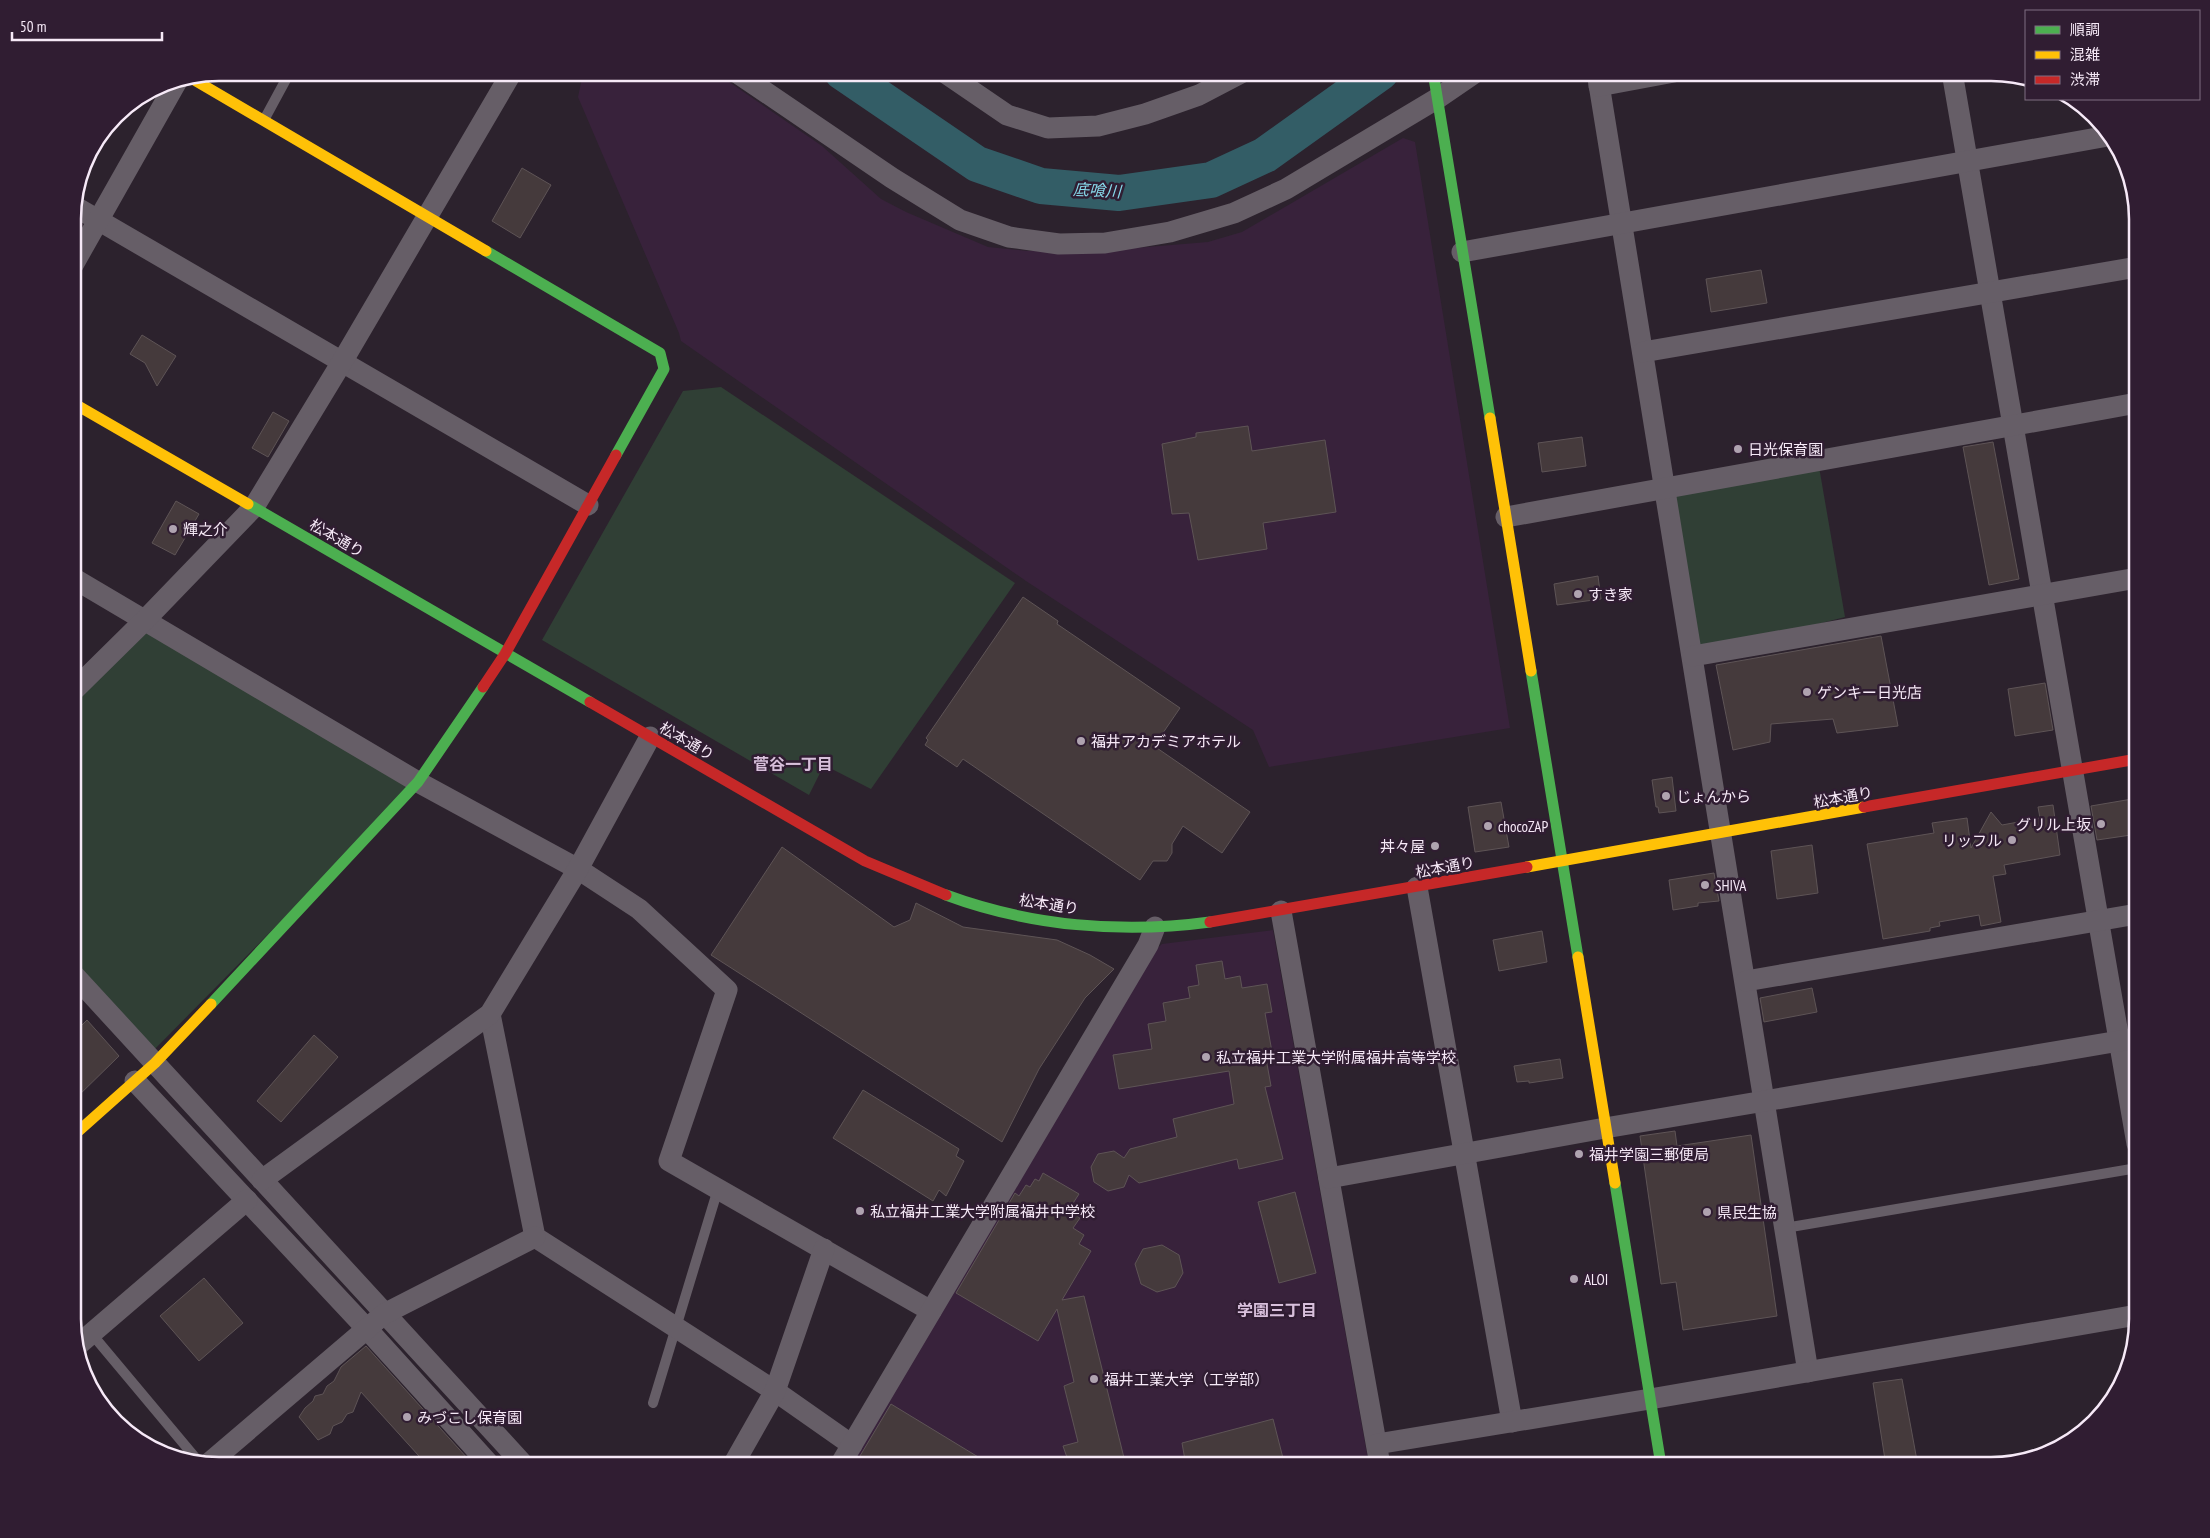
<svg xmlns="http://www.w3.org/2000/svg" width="2210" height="1538" viewBox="0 0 2210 1538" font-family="'PT Sans Narrow','Noto Sans JP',sans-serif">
	<rect width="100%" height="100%" fill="#2c222d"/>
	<g fill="#38223b">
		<polygon points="583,73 716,73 822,146 881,199 906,212 988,247 1028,251 1111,250 1208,242 1242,232 1403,138 1415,142 1510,728 1269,767 1253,730 1026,581 681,341 679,333 578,97"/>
		<polygon points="1273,930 1369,1465 847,1465 1153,952 1162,944"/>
	</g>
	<g fill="#303f35">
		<polygon points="721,387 1015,583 871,789 824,765 809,795 542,640 683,391"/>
		<polygon points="1818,461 1845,617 1693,656 1665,489"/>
		<polygon points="145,620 418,782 148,1056 73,974 73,697"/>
	</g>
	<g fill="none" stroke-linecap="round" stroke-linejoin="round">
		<polyline stroke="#335d66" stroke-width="36" points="842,72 977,164 1041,186 1119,193 1211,180 1265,155 1381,72"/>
	</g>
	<g fill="#453a3c" stroke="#5e5456">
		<polygon points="522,168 551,185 520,238 492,221"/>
		<polygon points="1761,270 1767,303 1711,312 1706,279"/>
		<polygon points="142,335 176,356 157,386 145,363 130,354"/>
		<polygon points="273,412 289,421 268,457 252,448"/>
		<polygon points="1248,426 1252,451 1325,440 1336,512 1263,523 1267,549 1198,560 1189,513 1172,514 1162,444 1196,437 1196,433"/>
		<polygon points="1582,437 1586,466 1542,472 1538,443"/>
		<polygon points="1993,442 2019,579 1989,585 1963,447"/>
		<polygon points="176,501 199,514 175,555 152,543"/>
		<polygon points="1598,576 1601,599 1557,605 1554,584"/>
		<polygon points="1023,597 1058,621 1057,624 1180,708 1154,746 1250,812 1222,853 1183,826 1172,844 1172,853 1167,861 1153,861 1140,880 963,759 957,767 925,745 928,740 926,738"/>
		<polygon points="1881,636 1898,726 1837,733 1833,719 1771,724 1770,742 1733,750 1716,665"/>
		<polygon points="2045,683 2053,730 2015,736 2008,689"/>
		<polygon points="1672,777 1676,811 1659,813 1658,807 1656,807 1652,780"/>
		<polygon points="2138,798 2138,834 2097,840 2091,806"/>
		<polygon points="1501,802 1509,847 1475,852 1468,807"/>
		<polygon points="2053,805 2060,855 2004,865 2006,874 1993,876 2001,922 1981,926 1979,915 1939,922 1940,926 1930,928 1930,931 1883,939 1867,844 1934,833 1932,823 1967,818 1971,848 1991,812 2002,825 2040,818 2038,807"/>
		<polygon points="1812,845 1818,893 1777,899 1771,851"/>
		<polygon points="782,847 894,927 910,920 916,903 963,927 1057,940 1090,955 1114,969 1085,998 1039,1069 1002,1142 711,955"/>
		<polygon points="1714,873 1719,901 1698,903 1698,906 1673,910 1669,880"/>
		<polygon points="1542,931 1547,962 1499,971 1493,940"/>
		<polygon points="1222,961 1225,979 1240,976 1242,988 1267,984 1272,1012 1265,1013 1274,1063 1267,1064 1271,1086 1265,1087 1283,1159 1239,1169 1237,1159 1139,1183 1129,1175 1124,1187 1108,1191 1094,1182 1091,1167 1098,1154 1114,1151 1124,1158 1130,1149 1177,1137 1173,1119 1234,1104 1229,1071 1119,1089 1113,1055 1152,1049 1148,1024 1166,1021 1163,1003 1190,998 1188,987 1199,985 1196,965"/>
		<polygon points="1812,988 1817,1012 1764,1022 1760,998"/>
		<polygon points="87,1020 119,1056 73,1101 73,1042 80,1035 77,1030"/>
		<polygon points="314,1035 338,1057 281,1122 257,1101"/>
		<polygon points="1560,1059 1563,1078 1529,1083 1529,1081 1517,1082 1514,1066"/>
		<polygon points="863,1090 959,1149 956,1156 964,1161 946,1196 939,1190 933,1201 833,1138"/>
		<polygon points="1675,1131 1677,1146 1751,1135 1777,1316 1683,1330 1676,1282 1661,1284 1640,1136"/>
		<polygon points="1043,1173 1079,1194 1068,1211 1080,1218 1073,1228 1084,1235 1079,1244 1091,1251 1062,1300 1084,1296 1126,1466 1070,1466 1063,1446 1078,1442 1064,1386 1074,1382 1057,1309 1038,1341 956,1293 1015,1193 1019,1196 1026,1185 1030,1187 1035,1179 1039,1181"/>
		<polygon points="1295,1192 1316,1273 1279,1283 1258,1202"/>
		<polygon points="1162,1245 1179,1255 1183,1273 1175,1287 1157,1292 1141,1284 1135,1264 1143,1249"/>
		<polygon points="204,1278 243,1323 199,1361 160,1316"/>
		<polygon points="366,1346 468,1459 460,1466 428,1466 361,1392 353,1412 347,1414 342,1422 333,1426 330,1434 318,1440 299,1417 305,1408 313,1401 315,1396 323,1394 327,1386 334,1381 341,1367"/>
		<polygon points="1902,1379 1918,1466 1886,1466 1873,1383"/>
		<polygon points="891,1404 993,1466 854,1466"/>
		<polygon points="1273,1419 1285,1466 1186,1466 1182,1443"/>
	</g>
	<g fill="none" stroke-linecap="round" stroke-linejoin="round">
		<g stroke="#665e67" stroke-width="10">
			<polyline points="264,120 290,72"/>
			<polyline points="1785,1228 2137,1168"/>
			<polyline points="91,1333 199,1462"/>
			<polyline points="653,1403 718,1189"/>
		</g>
		<g stroke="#665e67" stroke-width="21">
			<polyline points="736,72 892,178 960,220 1009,237 1059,244 1105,243 1170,232 1234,213 1286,189 1438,98 1476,72"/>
			<polyline points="944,72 1007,115 1048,128 1098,126 1145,114 1199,95 1243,72"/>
			<polyline points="1597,72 1808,1372"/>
			<polyline points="1952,72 2137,1144"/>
			<polyline points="1599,86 1674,72"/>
			<polyline points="74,206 588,505"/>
			<polyline points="1462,252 2108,136"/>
			<polyline points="73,265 177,81"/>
			<polyline points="1643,352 2137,267"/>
			<polyline points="1506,517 2137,403"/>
			<polyline points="73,578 418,782 578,869 639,909 727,990 669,1161 931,1311"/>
			<polyline points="1693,656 2137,578"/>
			<polyline points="73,691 145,620 254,507 342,362 512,72"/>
			<polyline points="1417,887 1512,1422"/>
			<polyline points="1281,911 1380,1465"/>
			<polyline points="73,974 524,1465"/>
			<polyline points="1746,981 2137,914"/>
			<polyline points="490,1014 535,1237 775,1391 852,1445"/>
			<polyline points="135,1081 367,1329 490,1465"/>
			<polyline points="1329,1178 1605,1128 2137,1038"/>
			<polyline points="262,1180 490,1014 578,869 650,737"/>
			<polyline points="78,1345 247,1200"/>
			<polyline points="1377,1444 1650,1399 2137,1315"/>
			<polyline points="208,1464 384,1314 535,1237"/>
			<polyline points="733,1465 775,1391 824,1249"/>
			<polyline points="840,1465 1148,945 1155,927"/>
		</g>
		<g stroke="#4caf50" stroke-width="11">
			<polyline points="1433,72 1490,418"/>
			<polyline points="486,251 660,353 664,369 616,455"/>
			<polyline points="248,504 590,702"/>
			<polyline points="1531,671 1578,957"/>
			<path d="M946 895C1030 926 1122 934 1210 922"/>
			<polyline points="211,1004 418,782 483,687"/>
			<polyline points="1615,1183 1661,1465"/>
		</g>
		<g stroke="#ffc107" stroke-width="11">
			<polyline points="191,78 486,251"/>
			<polyline points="73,403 248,504"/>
			<polyline points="1490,418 1531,671"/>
			<polyline points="1527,867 1864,807"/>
			<polyline points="1578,957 1615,1183"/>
			<polyline points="73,1136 155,1063 211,1004"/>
		</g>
		<g stroke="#c62828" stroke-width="11">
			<polyline points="483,687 505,654 616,455"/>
			<polyline points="590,702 865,861 946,895"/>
			<polyline points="1864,807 2137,759"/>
			<polyline points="1210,922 1527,867"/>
		</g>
	</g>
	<g fill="#afa3b0" stroke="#301d32" stroke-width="2">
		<circle cx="1738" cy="449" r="5"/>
		<circle cx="173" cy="529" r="5"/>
		<circle cx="1578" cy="594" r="5"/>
		<circle cx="1807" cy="692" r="5"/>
		<circle cx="1081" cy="741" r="5"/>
		<circle cx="1666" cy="796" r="5"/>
		<circle cx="2101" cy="824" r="5"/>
		<circle cx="1488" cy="826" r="5"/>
		<circle cx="2012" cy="840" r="5"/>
		<circle cx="1435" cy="846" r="5"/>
		<circle cx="1705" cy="885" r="5"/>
		<circle cx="1206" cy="1057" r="5"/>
		<circle cx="1579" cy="1154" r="5"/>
		<circle cx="860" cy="1211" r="5"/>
		<circle cx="1707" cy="1212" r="5"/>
		<circle cx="1574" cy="1279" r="5"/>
		<circle cx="1094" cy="1379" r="5"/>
		<circle cx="407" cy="1417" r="5"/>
	</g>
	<g text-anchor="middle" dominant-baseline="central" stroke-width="5" stroke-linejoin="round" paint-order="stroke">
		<g font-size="15" fill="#f6e9f7" stroke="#301d32" text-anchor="start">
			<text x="1748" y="449">日光保育園</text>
			<text x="183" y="529">輝之介</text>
			<text x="1588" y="594">すき家</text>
			<text x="1817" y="692">ゲンキー日光店</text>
			<text x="1091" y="741">福井アカデミアホテル</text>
			<text x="1676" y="796">じょんから</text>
			<text x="2091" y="824" text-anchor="end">グリル上坂</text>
			<text x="1498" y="826">chocoZAP</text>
			<text x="2002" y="840" text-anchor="end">リッフル</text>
			<text x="1425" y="846" text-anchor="end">丼々屋</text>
			<text x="1715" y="885">SHIVA</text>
			<text x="1216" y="1057">私立福井工業大学附属福井高等学校</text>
			<text x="1589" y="1154">福井学園三郵便局</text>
			<text x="870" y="1211">私立福井工業大学附属福井中学校</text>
			<text x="1717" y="1212">県民生協</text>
			<text x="1584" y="1279">ALOI</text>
			<text x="1104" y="1379">福井工業大学（工学部）</text>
			<text x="417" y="1417">みづこし保育園</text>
		</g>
		<g font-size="15" fill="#f6e9f7" stroke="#301d32">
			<text transform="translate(337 538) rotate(30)">松本通り</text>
			<text transform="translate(687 741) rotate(30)">松本通り</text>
			<text transform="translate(1843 797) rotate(-10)">松本通り</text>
			<text transform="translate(1445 867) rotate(-10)">松本通り</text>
			<text transform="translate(1049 904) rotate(9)">松本通り</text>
		</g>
		<g font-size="16" font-style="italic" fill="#88daeb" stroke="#301d32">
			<text transform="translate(1097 190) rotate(3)">底喰川</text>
		</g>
		<g font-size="16" font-weight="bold" fill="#d8c0db" stroke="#301d32">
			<text x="793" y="764">菅谷一丁目</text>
			<text x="1277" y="1310">学園三丁目</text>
		</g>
	</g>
	<path d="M0 0H2210V1538H0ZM219 81H1991A138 138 0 0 1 2129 219V1319A138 138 0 0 1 1991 1457H219A138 138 0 0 1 81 1319V219A138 138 0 0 1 219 81Z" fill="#301d32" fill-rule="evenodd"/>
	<path fill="none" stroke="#f6e9f7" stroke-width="2.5" d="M219 81H1991A138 138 0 0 1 2129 219V1319A138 138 0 0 1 1991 1457H219A138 138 0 0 1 81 1319V219A138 138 0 0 1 219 81Z"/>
	<rect x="2025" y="10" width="175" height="90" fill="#301d32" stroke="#7f6f81"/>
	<rect x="2035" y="26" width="25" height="8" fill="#4caf50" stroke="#7f6f81"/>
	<text x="2070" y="35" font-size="15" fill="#f6e9f7">順調</text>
	<rect x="2035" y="51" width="25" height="8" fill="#ffc107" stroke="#7f6f81"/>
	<text x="2070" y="60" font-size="15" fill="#f6e9f7">混雑</text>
	<rect x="2035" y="76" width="25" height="8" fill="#c62828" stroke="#7f6f81"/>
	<text x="2070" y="85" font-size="15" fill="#f6e9f7">渋滞</text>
	<path d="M12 32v8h150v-8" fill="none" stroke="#f6e9f7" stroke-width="2.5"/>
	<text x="20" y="32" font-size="15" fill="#f6e9f7" stroke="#301d32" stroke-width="4" paint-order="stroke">50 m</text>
</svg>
